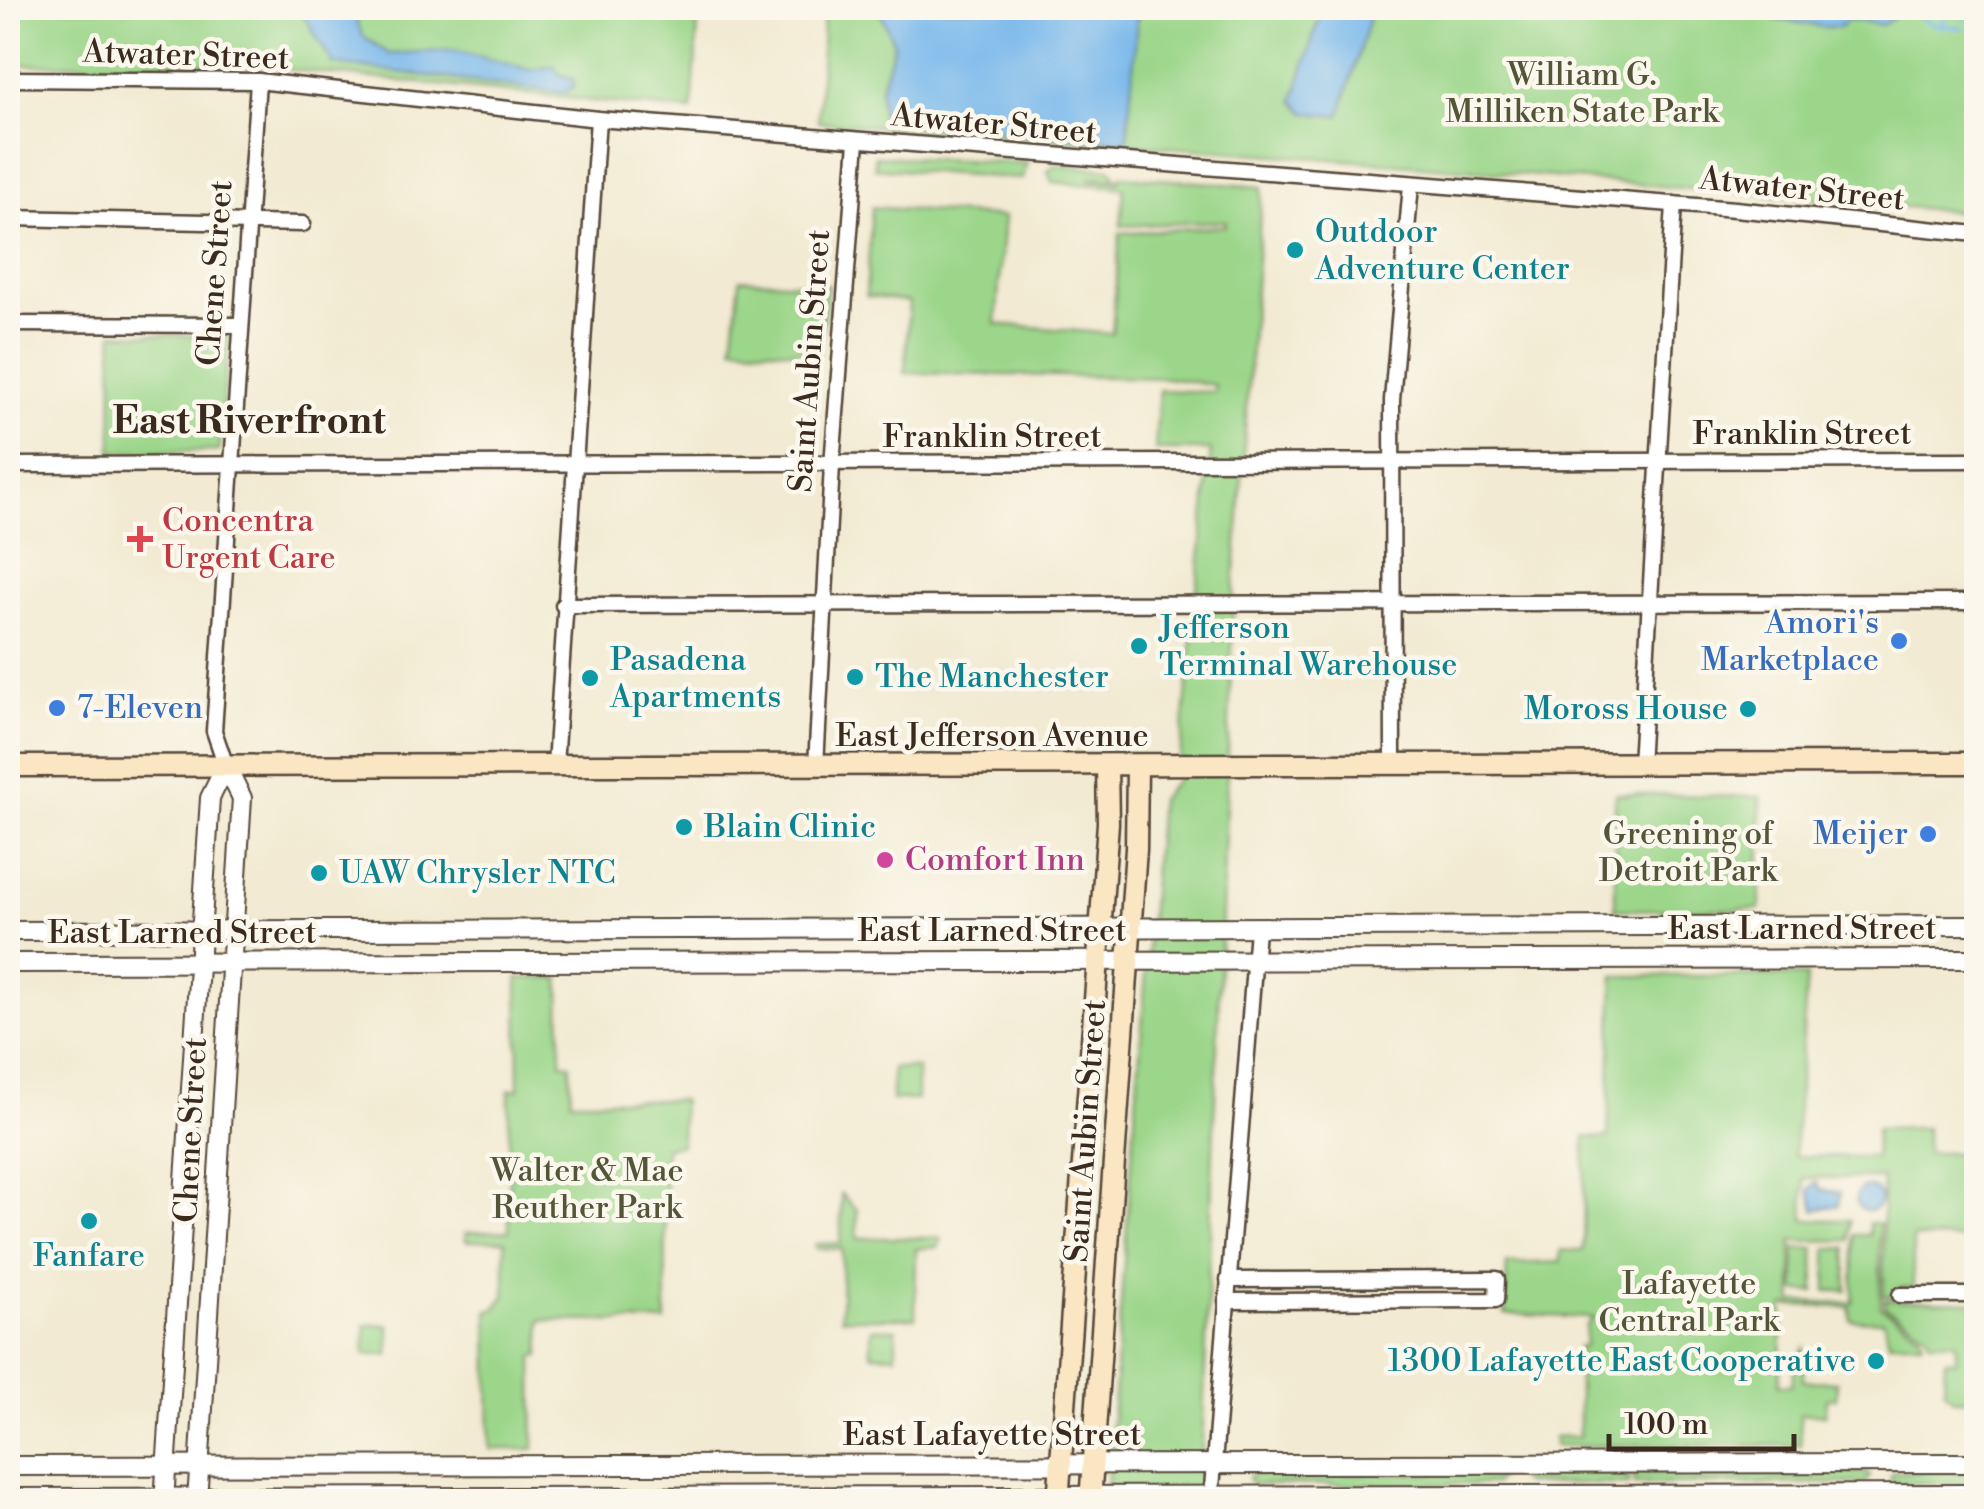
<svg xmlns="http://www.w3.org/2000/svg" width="1984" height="1509" viewBox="0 0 1984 1509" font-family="'Libre Bodoni',serif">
	<rect width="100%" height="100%" fill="#fbf7ec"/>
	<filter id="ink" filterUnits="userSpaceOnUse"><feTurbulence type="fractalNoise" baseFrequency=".01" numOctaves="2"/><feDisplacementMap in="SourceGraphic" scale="20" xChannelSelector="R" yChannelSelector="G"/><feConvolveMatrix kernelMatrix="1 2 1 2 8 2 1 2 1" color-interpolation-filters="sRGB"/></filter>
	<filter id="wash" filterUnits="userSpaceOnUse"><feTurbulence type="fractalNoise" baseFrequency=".0048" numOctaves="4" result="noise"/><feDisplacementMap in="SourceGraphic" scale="40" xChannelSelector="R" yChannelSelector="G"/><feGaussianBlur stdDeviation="2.25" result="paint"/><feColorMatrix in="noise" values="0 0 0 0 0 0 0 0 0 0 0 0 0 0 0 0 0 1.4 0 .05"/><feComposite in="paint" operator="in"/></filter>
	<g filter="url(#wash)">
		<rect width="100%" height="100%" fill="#f2ead2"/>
		<g fill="#9bd68a" stroke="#6b8054" stroke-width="2.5">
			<polygon points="21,8 699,8 692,111 224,63 8,65 8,17 20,17"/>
			<polygon points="824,8 879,8 894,44 880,91 882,120 1127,140 1138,8 1322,8 1294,101 1306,113 1339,116 1372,8 1976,8 1976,213 1387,163 818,122"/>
			<polygon points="875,156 1027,163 1022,179 875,168"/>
			<polygon points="1054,165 1111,169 1117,179 1091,177 1090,185 1052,182 1048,172"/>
			<polygon points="1120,176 1262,187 1234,589 1200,1501 1106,1501 1159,800 1178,778 1211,450 1155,450 1159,390 1214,392 1215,385 1166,378 905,373 909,302 866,296 872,207 1004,217 996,324 1112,334 1120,233 1225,226 1226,221 1121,226 1124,188 1094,185 1094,180 1119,182"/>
			<polygon points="740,279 828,285 819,353 733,346"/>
			<polygon points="113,333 229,337 219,451 112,452"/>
			<polygon points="1615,794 1761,797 1760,909 1615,910"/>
			<polygon points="1614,976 1807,976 1794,1156 1875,1157 1876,1129 1926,1128 1926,1153 1976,1153 1976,1239 1913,1238 1913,1287 1900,1288 1896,1296 1884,1296 1882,1178 1804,1178 1804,1220 1850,1220 1849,1240 1792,1241 1793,1302 1853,1303 1854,1235 1869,1235 1869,1223 1879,1223 1881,1307 1920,1333 1923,1342 1889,1342 1884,1321 1851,1320 1850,1307 1784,1306 1779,1385 1792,1385 1795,1362 1804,1349 1803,1381 1837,1382 1836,1398 1826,1399 1825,1414 1800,1414 1801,1445 1554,1446 1554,1437 1579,1436 1579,1346 1585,1346 1586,1326 1593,1318 1505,1314 1507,1264 1560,1262 1561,1250 1583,1251 1585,1137 1608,1138"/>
			<polygon points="518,978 560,978 561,1063 570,1064 571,1100 682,1100 681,1145 665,1147 666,1322 541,1320 540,1356 533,1357 534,1449 490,1449 488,1310 495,1309 505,1296 505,1241 466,1241 465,1233 509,1231 509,1090 519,1089"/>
			<rect x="892" y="1068" width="25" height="32"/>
			<polygon points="841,1194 857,1210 857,1238 941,1238 938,1247 916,1249 915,1318 841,1318 842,1249 816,1248 816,1244 841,1243"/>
			<polygon points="1795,1248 1814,1248 1815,1292 1795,1291"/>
			<polygon points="1827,1248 1846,1248 1847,1291 1827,1291"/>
			<polygon points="1884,1300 1974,1302 1976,1399 1953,1399 1944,1391 1945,1360 1956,1360 1956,1342 1930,1341 1927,1333 1886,1308"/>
			<polygon points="365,1325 389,1325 389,1355 365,1354"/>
			<polygon points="871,1329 896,1329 896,1355 871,1354"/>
			<polygon points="1865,1472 1870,1476 1865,1483 1634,1484 1634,1473"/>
			<polygon points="1894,1472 1976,1472 1976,1483 1895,1483 1890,1478"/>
			<polygon points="1253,1473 1495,1473 1499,1477 1494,1484 1253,1485 1248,1478"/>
			<polygon points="1523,1473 1629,1473 1629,1484 1524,1484 1518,1477"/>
		</g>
		<g fill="#77b7eb" stroke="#597084" stroke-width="2.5">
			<polygon points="299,8 352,8 362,35 389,54 454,50 531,70 554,66 559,74 573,79 574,86 565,93 333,64"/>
			<polygon points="879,8 1138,8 1127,141 882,120 880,91 894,44"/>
			<polygon points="1322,8 1372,8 1340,116 1306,113 1294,101"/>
			<polygon points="1762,8 1906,8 1883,25 1849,19 1840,27 1823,27 1775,19"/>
			<polygon points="1816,1182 1821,1190 1840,1192 1839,1205 1815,1210 1809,1189"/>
			<circle cx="1868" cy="1199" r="12"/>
		</g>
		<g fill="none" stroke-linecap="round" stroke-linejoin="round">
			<g stroke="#77b7eb" stroke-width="4">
				<polyline points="1906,10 1932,24 1962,28"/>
				<polyline points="1921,15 1930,8"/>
				<polyline points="1964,19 1976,9"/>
				<polyline points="1939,26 1953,8"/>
			</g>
		</g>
	</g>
	<g filter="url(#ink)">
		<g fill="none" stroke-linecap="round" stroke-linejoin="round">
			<defs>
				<g id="minor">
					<polyline points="8,79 258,81 598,119 1735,209 1976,234"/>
					<polyline points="8,218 303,224"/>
					<polyline points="8,324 241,325"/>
					<polyline points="8,465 1976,460"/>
					<polyline points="563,605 1976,602"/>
					<polyline points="1640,764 1674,204"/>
					<polyline points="555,765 598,119"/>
					<polyline points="1393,765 1392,400 1411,185"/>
					<polyline points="226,766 214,731 258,81"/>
					<polyline points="816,766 832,465 857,141"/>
					<polyline points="1900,1295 1976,1295"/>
					<polyline points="1226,1301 1496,1300 1497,1279 1228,1280"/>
					<polyline points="1211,1501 1257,929"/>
				</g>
				<g id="tertiary">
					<polyline points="8,931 1976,925"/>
					<polyline points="8,963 1976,959"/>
					<polyline points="8,1466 1976,1463"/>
					<polyline points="8,1498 1976,1494"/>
					<polyline points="164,1502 210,798 226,766"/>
					<polyline points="197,1502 242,798 226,766"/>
				</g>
				<g id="secondary">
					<polyline points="8,766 1976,763"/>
					<polyline points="1058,1502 1108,823 1107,765"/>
					<polyline points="1090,1502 1136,849 1137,765"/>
				</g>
			</defs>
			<use href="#minor" stroke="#564739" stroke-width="19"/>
			<use href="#tertiary" stroke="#564739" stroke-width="22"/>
			<use href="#secondary" stroke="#564739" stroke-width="25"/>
			<use href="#minor" stroke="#fff" stroke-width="14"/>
			<use href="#tertiary" stroke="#fff" stroke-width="18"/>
			<use href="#secondary" stroke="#fbe6c4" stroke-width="20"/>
		</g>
	</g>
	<g fill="#0f9aa8" stroke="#fbf7ec" stroke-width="4">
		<circle cx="1295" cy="250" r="10"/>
		<circle cx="1139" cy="646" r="10"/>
		<circle cx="855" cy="677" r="10"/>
		<circle cx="590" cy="678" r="10"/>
		<circle cx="1748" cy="709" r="10"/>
		<circle cx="684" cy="827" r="10"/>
		<circle cx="319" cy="873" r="10"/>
		<circle cx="89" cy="1221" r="10"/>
		<circle cx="1876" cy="1361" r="10"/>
	</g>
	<path fill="#e0444e" stroke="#fbf7ec" stroke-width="4" d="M135 524h10v10h10v10h-10v10h-10v-10h-10v-10h10z"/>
	<g fill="#3f7fe0" stroke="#fbf7ec" stroke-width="4">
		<circle cx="1899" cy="641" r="10"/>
		<circle cx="57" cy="708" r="10"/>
		<circle cx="1928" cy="834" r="10"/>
	</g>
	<circle fill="#d1479c" stroke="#fbf7ec" stroke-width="4" cx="885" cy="860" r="10"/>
	<g text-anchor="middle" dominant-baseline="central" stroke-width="9" stroke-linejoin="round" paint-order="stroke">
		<g font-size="32" fill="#3b2a1e" stroke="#fbf7ec">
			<text transform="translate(186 55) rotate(2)">Atwater Street</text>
			<text transform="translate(994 124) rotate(5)">Atwater Street</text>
			<text transform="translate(1802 189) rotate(6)">Atwater Street</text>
			<text transform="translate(215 273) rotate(-86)">Chene Street</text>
			<text transform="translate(810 361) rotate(-86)">Saint Aubin Street</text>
			<text x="1802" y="434">Franklin Street</text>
			<text x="992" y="437">Franklin Street</text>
			<text x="992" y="736">East Jefferson Avenue</text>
			<text x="1802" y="929">East Larned Street</text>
			<text x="992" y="931">East Larned Street</text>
			<text x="182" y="933">East Larned Street</text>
			<text transform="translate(191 1130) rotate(-87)">Chene Street</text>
			<text transform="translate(1086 1131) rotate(-86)">Saint Aubin Street</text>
			<text x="992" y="1435">East Lafayette Street</text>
		</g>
		<g font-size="32" fill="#535539" stroke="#fbf7ec">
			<text x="1582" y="75">William G.<tspan x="1582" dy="37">Milliken State Park</tspan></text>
			<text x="1688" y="834">Greening of<tspan x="1688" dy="37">Detroit Park</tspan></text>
			<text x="587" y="1171">Walter &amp; Mae<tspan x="587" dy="37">Reuther Park</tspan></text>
			<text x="1689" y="1284">Lafayette<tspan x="1689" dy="37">Central Park</tspan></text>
		</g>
		<g font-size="32" fill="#0d838f" stroke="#fbf7ec" text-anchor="start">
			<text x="1315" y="232">Outdoor<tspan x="1315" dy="37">Adventure Center</tspan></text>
			<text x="1159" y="628">Jefferson<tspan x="1159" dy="37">Terminal Warehouse</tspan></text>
			<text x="610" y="660">Pasadena<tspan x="610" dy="37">Apartments</tspan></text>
			<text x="875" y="677">The Manchester</text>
			<text x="1728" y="709" text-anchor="end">Moross House</text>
			<text x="704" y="827">Blain Clinic</text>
			<text x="339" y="873">UAW Chrysler NTC</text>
			<text x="89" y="1256" text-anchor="middle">Fanfare</text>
			<text x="1856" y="1361" text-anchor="end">1300 Lafayette East Cooperative</text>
		</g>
		<g font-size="32" fill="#be3a42" stroke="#fbf7ec" text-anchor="start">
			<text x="162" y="521">Concentra<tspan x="162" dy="37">Urgent Care</tspan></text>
		</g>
		<g font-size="32" fill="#366cbe" stroke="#fbf7ec" text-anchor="end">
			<text x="1879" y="623">Amori's<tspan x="1879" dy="37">Marketplace</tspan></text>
			<text x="77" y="708" text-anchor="start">7-Eleven</text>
			<text x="1908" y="834">Meijer</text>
		</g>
		<g font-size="32" fill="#b23c85" stroke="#fbf7ec" text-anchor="start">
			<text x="905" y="860">Comfort Inn</text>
		</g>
		<g font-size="38" font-weight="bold" fill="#3b2a1e" stroke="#fbf7ec">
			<text x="249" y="421">East Riverfront</text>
		</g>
	</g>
	<rect width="1984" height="1509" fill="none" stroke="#fbf7ec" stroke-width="40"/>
	<path d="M1609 1434v15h185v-15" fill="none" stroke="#3b2a1e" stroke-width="5"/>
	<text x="1624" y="1434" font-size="30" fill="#3b2a1e" stroke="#fbf7ec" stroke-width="8" paint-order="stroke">100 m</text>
</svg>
